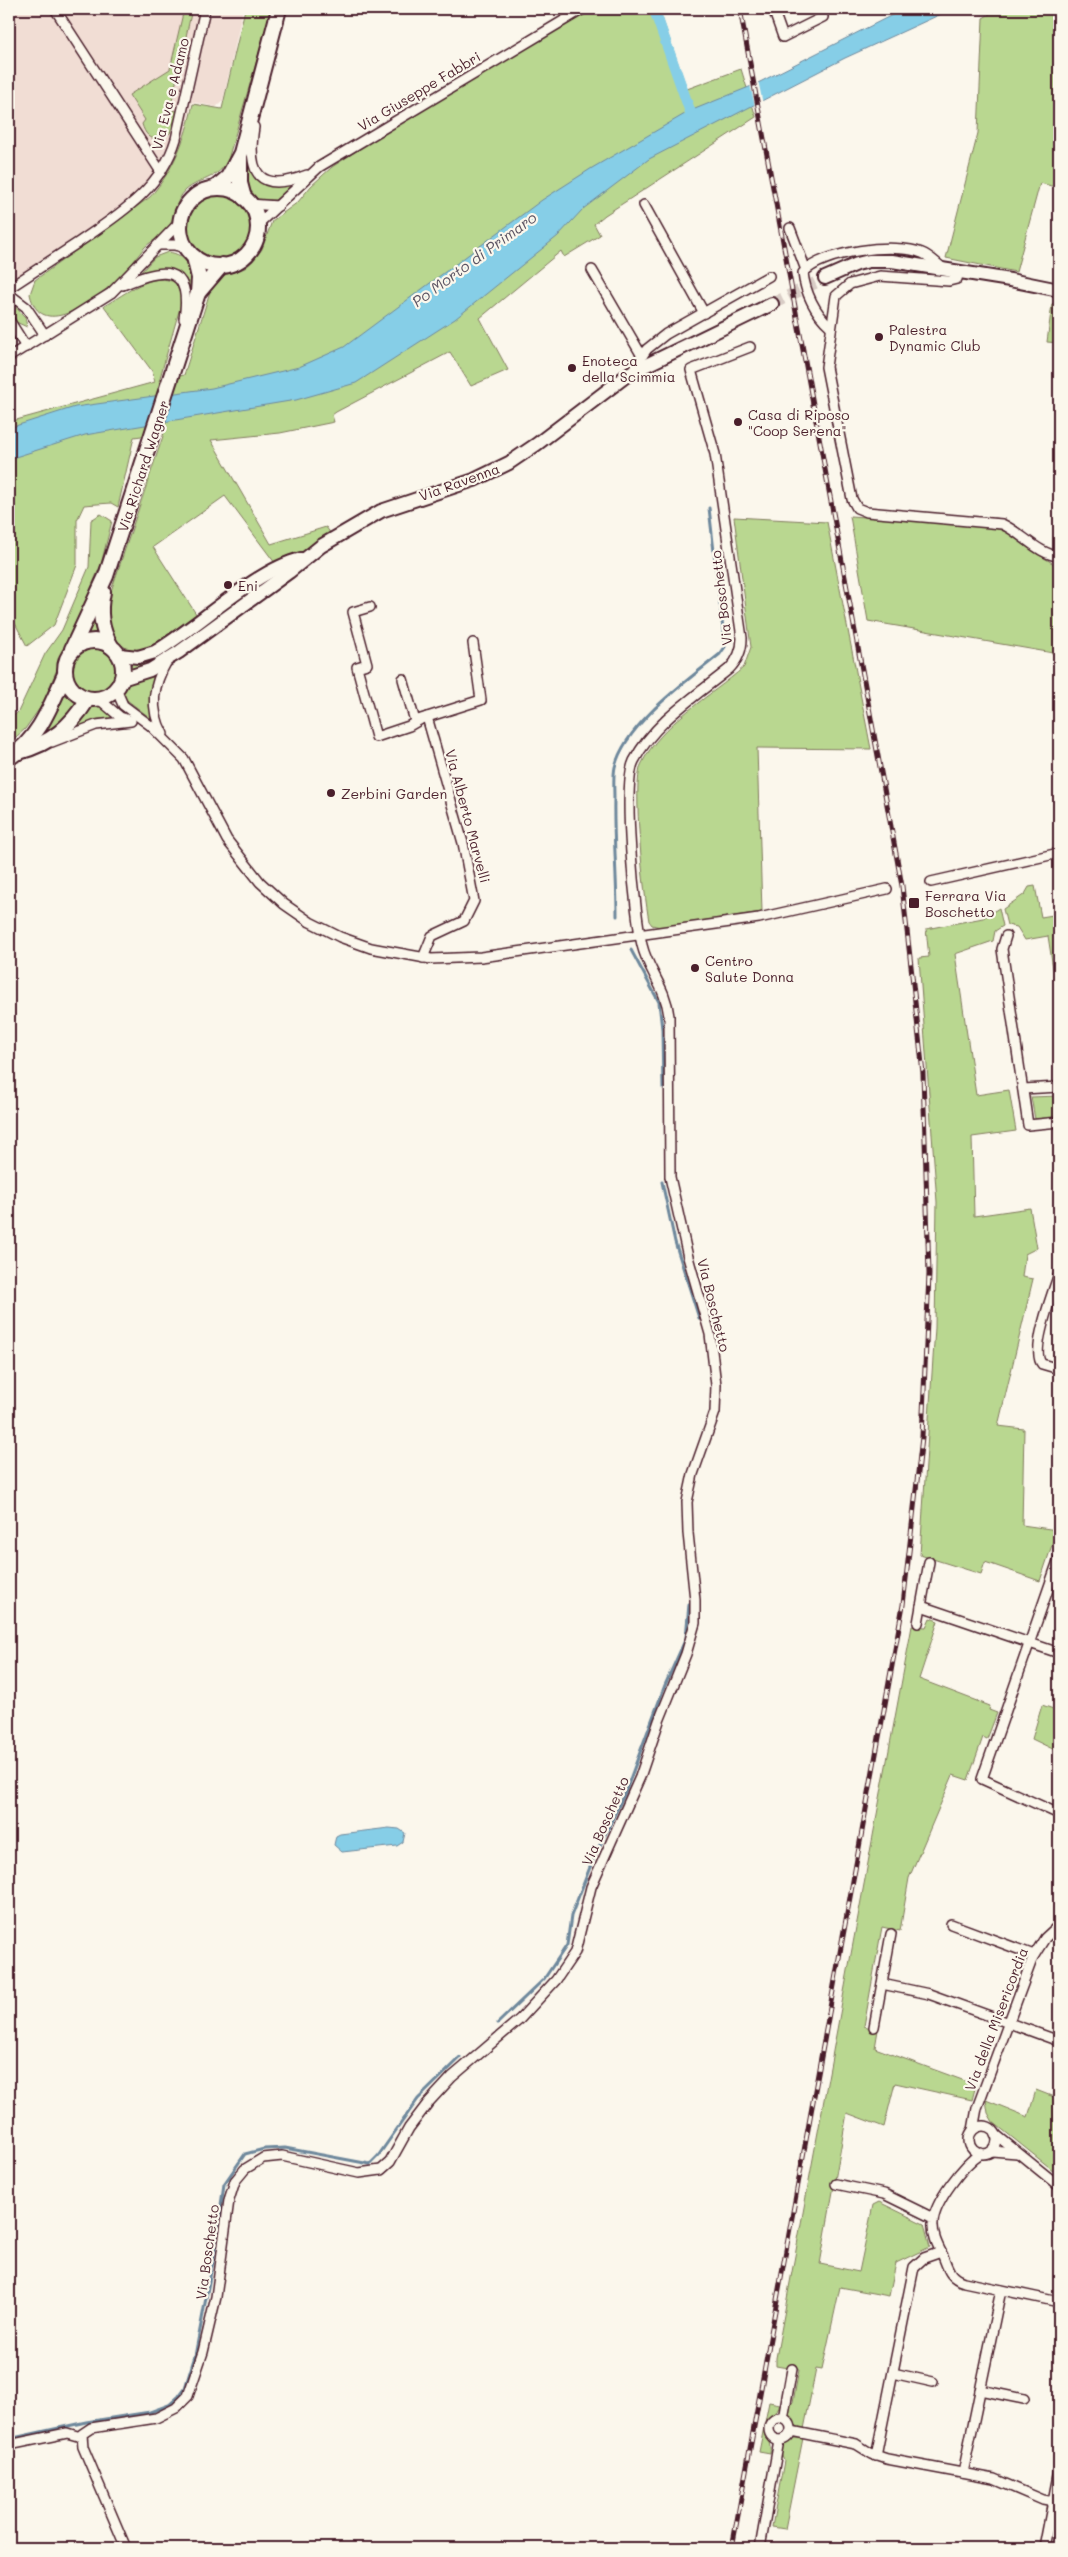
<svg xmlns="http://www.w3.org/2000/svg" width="1068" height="2557" viewBox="0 0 1068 2557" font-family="Mali,sans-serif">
	<rect width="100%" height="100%" fill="#fbf7ec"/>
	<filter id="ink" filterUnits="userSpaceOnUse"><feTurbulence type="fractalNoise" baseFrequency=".02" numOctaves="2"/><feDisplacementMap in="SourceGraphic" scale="10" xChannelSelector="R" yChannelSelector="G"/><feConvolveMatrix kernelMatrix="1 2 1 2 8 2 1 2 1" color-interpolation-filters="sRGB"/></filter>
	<g filter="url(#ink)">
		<polygon fill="#f1ddd4" points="9,9 243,9 223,101 216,107 192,102 184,137 175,160 162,182 143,203 36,275 9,290"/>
		<g fill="#b9d790" stroke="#827b5e">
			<path d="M184 9H192L170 110 178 111 170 133 160 140C149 139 145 134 142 124L145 120 129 95 170 69Z"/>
			<path d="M245 9H270V15L227 163C214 180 201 178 186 190 173 202 176 220 166 231 161 237 151 241 145 247 137 256 131 266 123 274 104 293 41 346 30 294L35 280 150 197C174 169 185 140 193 104L222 109Z"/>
			<path d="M592 9H659L687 89 741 69 756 117 605 215 594 224 600 235 564 257 561 251 480 318 508 370 471 386 450 352 336 412 332 415 334 422 280 433 211 440 271 544 326 527 331 534 301 557 296 552 275 563 225 496 153 547 198 617C184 627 171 640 156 647 130 661 107 639 106 613 106 607 109 599 110 594L164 433 134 437 118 507 111 503 84 505 77 520V565L54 625 27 646 9 612V422L155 382 152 371 104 306C126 294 152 270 176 283L181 297V304L159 381 184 375 212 285 219 277 245 268 253 261 262 249 272 221 298 202 311 186 332 167 394 126Z"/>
			<polygon points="998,9 1059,9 1059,188 1040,183 1016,272 946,258 978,133 983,18"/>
			<path d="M247 160C253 182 274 192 295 184L275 200 258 199C246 189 242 174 247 160Z"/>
			<circle cx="219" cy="227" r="33"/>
			<path d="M168 252C188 254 196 274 190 291 188 266 156 267 139 274L155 257Z"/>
			<polygon points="9,300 25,317 27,327 16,322"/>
			<polygon points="1059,300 1059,343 1047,342 1052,304"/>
			<polygon points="101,514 112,521 101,564 42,705 25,729 16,737 9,739 9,720 18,712 45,654 62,630 89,567 91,520"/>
			<polygon points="850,516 967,524 998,529 1018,537 1031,550 1059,567 1059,654 868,621"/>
			<path d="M734 517 827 522 871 749 757 748 762 912 660 927 652 925 649 921C644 894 632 786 641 765 661 723 710 697 744 667L751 647Z"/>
			<polygon points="260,585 262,587 151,664 129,672 128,662 147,662"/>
			<polygon points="97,603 98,636 83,638"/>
			<circle cx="94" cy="670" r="21"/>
			<polygon points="156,671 151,693 153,720 123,697 123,688 126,684"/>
			<polygon points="65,691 78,702 58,726 31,744 48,726"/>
			<polygon points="97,706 102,706 116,718 98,719 75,728 90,708"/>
			<polygon points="1035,886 1041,917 1059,914 1059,1006 1048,936 1025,940 1017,927 1007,925 1003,909 1025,894 1029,887"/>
			<polygon points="999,908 1003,926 995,931 993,941 955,954 976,1095 1009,1090 1016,1131 972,1137 974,1216 1030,1208 1037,1248 1025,1254 1022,1277 1033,1279 998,1426 1024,1429 1022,1525 1057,1530 1040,1581 985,1562 981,1574 920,1555 935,1328 937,1202 919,958 929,957 926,929 983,918"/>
			<polygon points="1059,1096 1059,1117 1035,1119 1031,1097"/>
			<path d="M930 1618 938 1621 919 1679 990 1706 989 1710 997 1713 987 1739 983 1737 968 1780 953 1775 909 1878 900 1931 882 1927 864 2026 878 2030 875 2048 976 2085 972 2100 895 2083 884 2127 847 2113 820 2264 859 2272 873 2205 879 2202 924 2224 930 2247 896 2263 889 2296 840 2287 822 2370 816 2369 804 2429C793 2425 788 2422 787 2409L793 2402 799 2370 776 2366V2358L912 1626 926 1627Z"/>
			<polygon points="1042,1705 1059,1711 1059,1752 1032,1739"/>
			<polygon points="1036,2090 1059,2099 1059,2175 993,2122 988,2113 986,2100 1028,2117"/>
			<path d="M769 2402 780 2404C777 2415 771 2416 768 2426 765 2435 772 2444 770 2454L759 2452Z"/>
			<polygon points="793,2438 803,2438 785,2529 772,2527 784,2461 780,2451 781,2446"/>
		</g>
		<g fill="#86cee7" stroke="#6e889c">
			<polygon points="904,9 952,9 845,58 649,159 583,209 558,236 455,319 356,383 296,400 85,435 9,459 9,428 75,407 212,388 299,367 344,347 542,200 592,168 690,111 754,85"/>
			<polygon points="389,1828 399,1829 405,1833 403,1842 397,1846 342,1852 334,1845 336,1836 340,1834"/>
		</g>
		<polygon fill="#fbf7ec" points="758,80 763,104 755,107 750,84"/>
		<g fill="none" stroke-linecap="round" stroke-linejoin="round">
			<g stroke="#6e889c" stroke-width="3">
				<path d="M617 916C617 876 613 837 614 797 614 788 613 776 615 767 625 724 688 680 720 654L725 647 709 508"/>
				<polyline points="631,950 659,1002 662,1029 663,1088"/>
				<polyline points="662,1182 675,1242 699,1318"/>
				<polyline points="498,2023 544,1979 567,1945 571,1916 592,1862 626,1790 665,1685 686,1638 689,1604"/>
				<polyline points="9,2439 86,2422 150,2412 169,2405 179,2396 185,2388 195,2356 213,2261 224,2184 245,2154 264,2149 285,2148 370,2164 378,2156 418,2099 460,2058"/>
			</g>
			<polyline stroke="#86cee7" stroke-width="11" points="654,9 690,111 693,126"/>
			<polyline stroke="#d8ccc5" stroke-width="12" stroke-dasharray="12 6" stroke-linecap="butt" points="772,304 825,278"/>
			<defs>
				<g id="street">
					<polyline points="55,9 161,172"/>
					<polyline points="773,9 783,37 823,17"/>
					<path d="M254 127C247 173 258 194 307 175"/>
					<polyline points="249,204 278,206"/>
					<polyline points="644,205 704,313"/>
					<polyline points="257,225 319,167 583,9"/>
					<polyline points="790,228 806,270"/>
					<polyline points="159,245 174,245 186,248"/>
					<polyline points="592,270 642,356"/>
					<path d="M959 272 957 279 949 281 880 276 850 284 836 296 826 367 852 499 857 508 867 512 1002 524C1022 533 1039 555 1059 556"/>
					<path d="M123 285C161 268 193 262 184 319"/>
					<path d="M9 288C32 273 56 257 79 242 120 214 161 189 176 139L205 9"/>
					<polyline points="9,294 26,307 45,335"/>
					<polyline points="9,320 26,347"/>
					<path d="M830 326C815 313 805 292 803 273 822 251 896 242 922 253 930 256 937 264 944 269"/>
					<polyline points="9,357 111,293 180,222"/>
					<polyline points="632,371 647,349 666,334 769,276"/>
					<polyline points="370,607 353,612 367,664 357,667 376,737 409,726 421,719 481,700 473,643"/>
					<polyline points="403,679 415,721"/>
					<polyline points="116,689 123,705 151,726 184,759 227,840 260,882 284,904 310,922 340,937 371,948 431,959 481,957 759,918 887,889"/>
					<polyline points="99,699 120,717 129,720"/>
					<path d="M163 734C149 708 153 685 167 661"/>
					<polyline points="52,742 96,725 131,721"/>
					<polyline points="931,882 1059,853"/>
					<polyline points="1006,936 1002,949 1028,1125 1059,1122"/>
					<polyline points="423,958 432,936 464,921 474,901 463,843 427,717"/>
					<polyline points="1023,1089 1059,1087"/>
					<path d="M1059 1274C1053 1291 1030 1352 1042 1364L1059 1369"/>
					<polyline points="1059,1558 982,1779 1059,1814"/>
					<polyline points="921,1606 1059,1653"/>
					<polyline points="918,1623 929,1562"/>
					<polyline points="951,1924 1034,1955"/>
					<polyline points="882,1984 929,1994 1059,2041"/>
					<polyline points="874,2027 891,1934"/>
					<circle cx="983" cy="2140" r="14"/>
					<polyline points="973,2130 977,2108 1033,1957 1045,1938 1059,1925"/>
					<polyline points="995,2134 1059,2186"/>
					<polyline points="992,2151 1017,2153"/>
					<path d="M981 2153C964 2164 934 2202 933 2223 932 2235 938 2246 943 2256 948 2269 950 2278 964 2282L1059 2302"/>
					<polyline points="836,2184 884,2194 933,2218"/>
					<polyline points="893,2373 933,2382"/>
					<polyline points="980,2390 1024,2399"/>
					<circle cx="780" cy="2429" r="11"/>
					<polyline points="783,2419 792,2369"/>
					<polyline points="791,2431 856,2444 872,2454 887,2459 994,2479 1043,2500 1059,2503"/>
					<polyline points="9,2445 67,2433 81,2437"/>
					<polyline points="876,2456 914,2267 924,2258 941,2252"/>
					<polyline points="963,2473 1001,2290"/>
					<path d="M126 2548 83 2447 82 2434 91 2428 156 2418 176 2408 188 2396 203 2352 216 2297 229 2200 235 2181 245 2169 263 2158 282 2156 359 2173 381 2170 390 2162 409 2128 428 2103 452 2077 520 2019 556 1980 575 1952 591 1887 640 1777 659 1721 686 1654 695 1623V1600L688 1533 687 1502 693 1474 715 1412 716 1385 710 1334 688 1257 670 1177 669 1016C666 987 648 971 642 945 635 916 622 785 634 761 654 722 696 696 729 669 738 660 742 651 742 638L715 454 691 370 750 347"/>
					<polyline points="760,2548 779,2440"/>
					<polyline points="1044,2548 1059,2470"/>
				</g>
				<g id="secondary">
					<polyline points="825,278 857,264 869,261 892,261 1010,280 1059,290"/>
					<path d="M119 655 138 657 155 652C198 627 255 570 301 559"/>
					<polyline points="122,679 150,670 179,652 289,572 321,546 381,511 474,480 509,463 537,444 630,373 772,304"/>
				</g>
				<g id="primary">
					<polyline points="240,157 240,183 244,198"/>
					<polyline points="215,188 228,177 241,153 279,9"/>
					<circle cx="219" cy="227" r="39"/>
					<polyline points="198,293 222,265"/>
					<path d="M103 592C99 610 101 630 111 646"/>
					<circle cx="94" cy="670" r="29"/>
					<polyline points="72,649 106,576 198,293 199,278 194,257"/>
					<path d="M19 752C52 743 70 727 88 699"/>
					<path d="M9 758C39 739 51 705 65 674"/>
				</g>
			</defs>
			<use href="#street" stroke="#4a1f2b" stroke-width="12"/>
			<use href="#secondary" stroke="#4a1f2b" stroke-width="16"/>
			<use href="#primary" stroke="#4a1f2b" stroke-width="18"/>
			<use href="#street" stroke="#fbf7ec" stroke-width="9"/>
			<use href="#secondary" stroke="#fbf7ec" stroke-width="12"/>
			<use href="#primary" stroke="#fbf7ec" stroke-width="14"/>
			<defs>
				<polyline id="rail" points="732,2548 903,1605 922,1437 929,1274 923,1073 902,886 740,9"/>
			</defs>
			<use href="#rail" stroke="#4a1f2b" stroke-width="5"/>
			<use href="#rail" stroke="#fbf7ec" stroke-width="3" stroke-dasharray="9" stroke-linecap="butt"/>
		</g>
	</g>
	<g fill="#4a1f2b" stroke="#fbf7ec" stroke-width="2">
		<circle cx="879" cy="337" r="5"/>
		<circle cx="572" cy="368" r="5"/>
		<circle cx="738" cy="422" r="5"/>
		<circle cx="228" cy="585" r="5"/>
		<circle cx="331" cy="793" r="5"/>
		<rect x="908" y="897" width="12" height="12" rx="2.5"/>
		<circle cx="695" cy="968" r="5"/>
	</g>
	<g text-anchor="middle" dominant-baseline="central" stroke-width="4.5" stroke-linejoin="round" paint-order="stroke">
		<g font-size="14" fill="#4a1f2b" stroke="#fbf7ec">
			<text transform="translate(419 91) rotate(-31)">Via Giuseppe Fabbri</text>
			<text transform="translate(170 94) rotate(-76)">Via Eva e Adamo</text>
			<text transform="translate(143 466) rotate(-72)">Via Richard Wagner</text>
			<text transform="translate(459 482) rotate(-20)">Via Ravenna</text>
			<text transform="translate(721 598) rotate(-97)">Via Boschetto</text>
			<text transform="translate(468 816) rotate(75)">Via Alberto Marvelli</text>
			<text transform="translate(714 1305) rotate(76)">Via Boschetto</text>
			<text transform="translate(605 1821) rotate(-66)">Via Boschetto</text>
			<text transform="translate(996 2019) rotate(-69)">Via della Misericordia</text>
			<text transform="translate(207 2252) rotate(-82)">Via Boschetto</text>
		</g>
		<g font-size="14" fill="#4a1f2b" stroke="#fbf7ec" text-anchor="start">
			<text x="889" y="329">Palestra<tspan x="889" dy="16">Dynamic Club</tspan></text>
			<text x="582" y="360">Enoteca<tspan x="582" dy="16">della Scimmia</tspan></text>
			<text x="748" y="414">Casa di Riposo<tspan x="748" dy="16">"Coop Serena"</tspan></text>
			<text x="238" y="585">Eni</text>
			<text x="341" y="793">Zerbini Garden</text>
			<text x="925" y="895">Ferrara Via<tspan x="925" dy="16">Boschetto</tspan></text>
			<text x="705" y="960">Centro<tspan x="705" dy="16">Salute Donna</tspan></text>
		</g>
		<g font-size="15" font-style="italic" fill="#5c5463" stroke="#fbf7ec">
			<text transform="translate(474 259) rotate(-36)">Po Morto di Primaro</text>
		</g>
	</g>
	<rect width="1068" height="2557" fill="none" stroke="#fbf7ec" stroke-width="30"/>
	<rect x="15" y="15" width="1038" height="2527" fill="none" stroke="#4a1f2b" stroke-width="2" filter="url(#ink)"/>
</svg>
